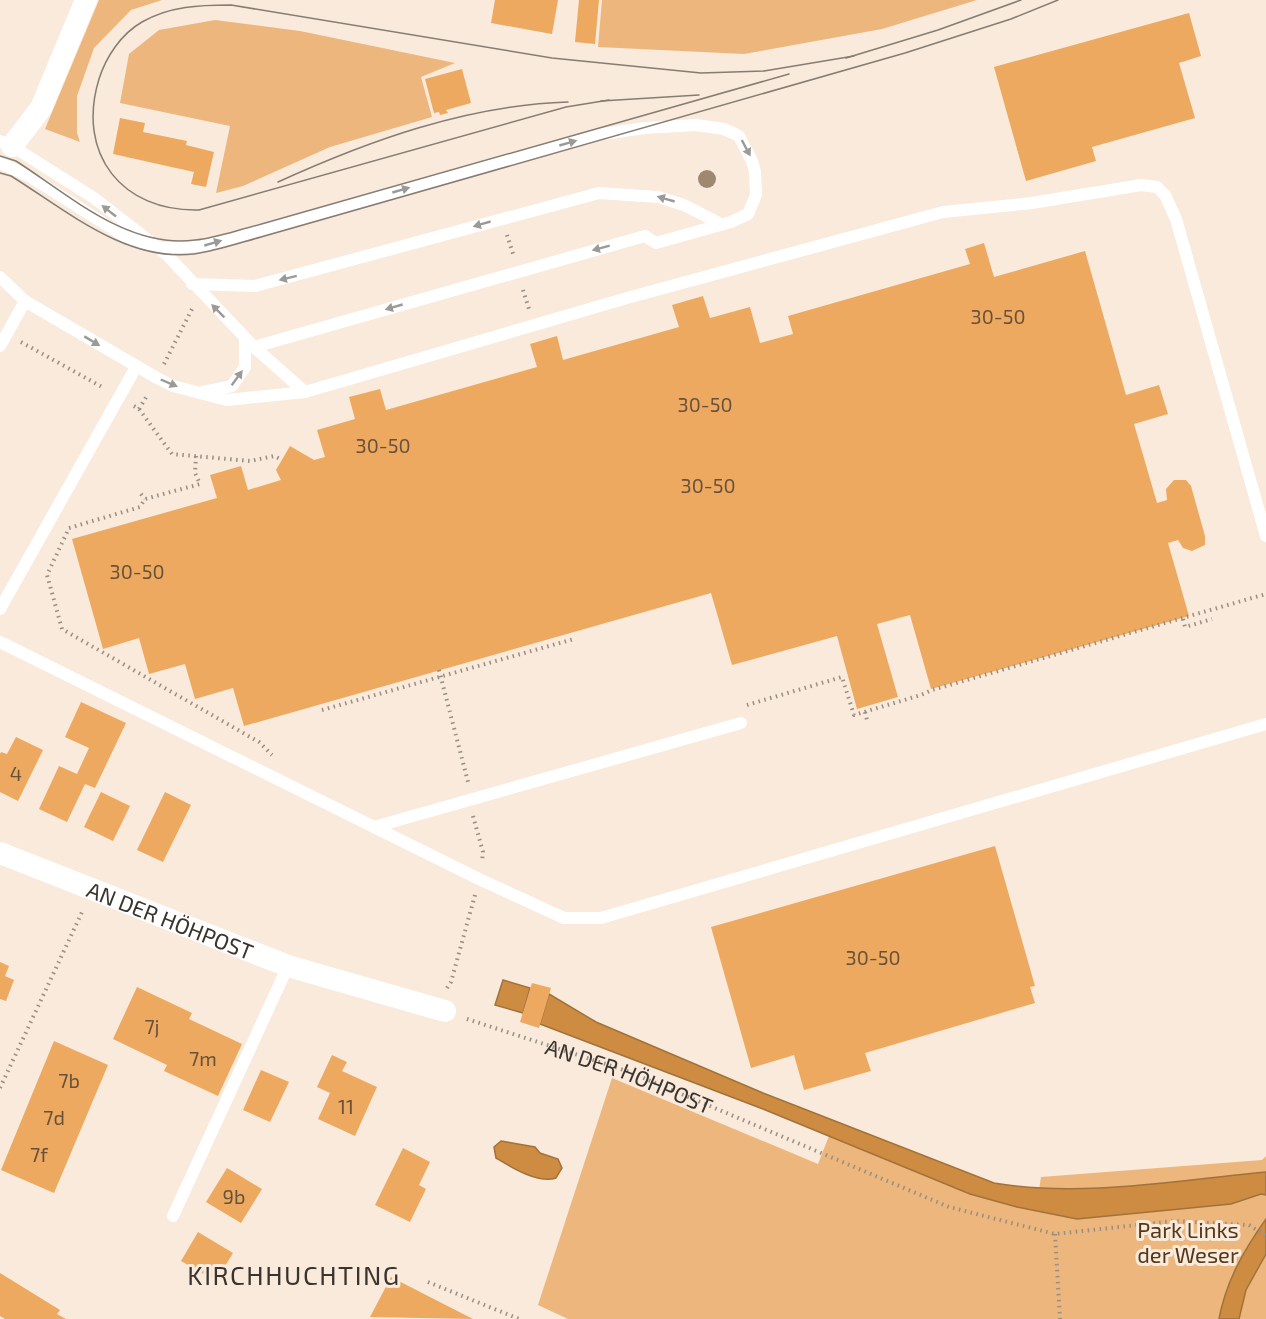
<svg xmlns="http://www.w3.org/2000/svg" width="1266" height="1319" viewBox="0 0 1266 1319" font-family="'Exo 2',sans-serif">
	<rect width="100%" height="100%" fill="#f9eadb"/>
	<g fill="#edb67c">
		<polygon points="99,0 162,0 131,10 94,48 77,96 77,133 80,142 45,129"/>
		<polygon points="602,0 977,0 882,29 744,54 598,47"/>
		<polygon points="215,20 300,31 455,63 421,77 432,117 330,147 243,186 216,193 230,126 120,103 129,54 159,30"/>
		<polygon points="612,1078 818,1164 829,1136 970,1194 1036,1210 1041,1177 1262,1160 1266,1156 1266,1319 568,1319 538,1305"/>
	</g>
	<g fill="#cd8c41" stroke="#a1723b" stroke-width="1.5">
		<polygon points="503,980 530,988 523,1013 495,1005"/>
		<path d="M549 994 596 1022 763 1093 994 1183C1081 1198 1178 1180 1266 1172V1195L1261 1194 1231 1204 1077 1219 1017 1207 970 1194 763 1109 540 1024Z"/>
		<path d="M501 1141 535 1147 540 1153 558 1159 562 1168 556 1178C538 1184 511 1167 496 1158L494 1147Z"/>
		<path d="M1266 1219V1254L1246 1290 1239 1319H1219C1226 1281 1244 1250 1266 1219Z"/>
	</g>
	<g fill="#eda960">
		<polygon points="495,0 558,0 552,34 491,23"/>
		<polygon points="579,0 599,0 595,44 575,42"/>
		<polygon points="1189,13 1201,56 1179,63 1195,118 1092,147 1096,161 1026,181 994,67"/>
		<polygon points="462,69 471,103 446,110 448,113 440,115 439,112 434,113 425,79"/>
		<polygon points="120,118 145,123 143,132 187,141 186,145 214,152 206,187 191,184 194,172 113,154"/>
		<polygon points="984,243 994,277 1085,251 1126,395 1159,385 1168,414 1134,424 1157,503 1167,500 1166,489 1174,480 1186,480 1191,486 1205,536 1205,545 1192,551 1183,548 1178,540 1168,543 1189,616 931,689 910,615 877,624 898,697 857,709 837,636 732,665 711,593 244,726 233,688 195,699 185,664 149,674 139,638 103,649 72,539 217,498 210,475 241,466 248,490 281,480 276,470 290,446 314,460 325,457 317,430 355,419 349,397 380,389 386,410 537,367 530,344 557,336 563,360 679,327 672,305 703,296 710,318 750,307 760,343 793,334 788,316 970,264 965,249"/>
		<polygon points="81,702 126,723 95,788 85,784 67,822 39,809 59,766 77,774 89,748 65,737"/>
		<polygon points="16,737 43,750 18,801 0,792 0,754 1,752 7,754"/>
		<polygon points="101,792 130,806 113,841 84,827"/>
		<polygon points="165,792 191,805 163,862 137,850"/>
		<polygon points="995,846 1035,986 1030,987 1035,1003 865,1053 871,1071 804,1090 794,1055 751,1068 711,927"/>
		<polygon points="0,962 9,966 5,976 14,980 6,1001 0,999"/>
		<polygon points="532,983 551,988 539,1028 520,1022"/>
		<polygon points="137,987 192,1013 189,1019 242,1044 218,1096 164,1071 167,1065 113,1039"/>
		<polygon points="54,1041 108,1065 54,1193 1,1170"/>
		<polygon points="332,1055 347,1062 342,1071 377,1087 355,1136 318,1119 330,1093 317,1087"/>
		<polygon points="261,1070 289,1082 270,1122 243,1110"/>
		<polygon points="403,1148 430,1162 419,1185 426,1189 410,1222 375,1205"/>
		<polygon points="227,1168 262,1189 241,1223 206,1202"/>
		<polygon points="198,1232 233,1253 216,1281 181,1261"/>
		<polygon points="0,1273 60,1310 57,1314 66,1319 5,1319 0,1316"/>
		<polygon points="391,1277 426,1295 473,1319 370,1317"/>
	</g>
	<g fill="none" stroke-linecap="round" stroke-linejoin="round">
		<g stroke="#988e83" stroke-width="4" stroke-dasharray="1.5 4.5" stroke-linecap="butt">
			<polyline points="507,235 514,257"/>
			<polyline points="523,290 529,309"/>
			<polyline points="21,342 104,388"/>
			<polyline points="164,364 192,309"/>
			<polyline points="134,406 139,409 172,454 250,461 274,456 282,460"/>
			<polyline points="139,409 148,394"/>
			<polyline points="196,456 195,473 200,484 145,499 140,507 69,528 47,575 62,629 259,742 272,755"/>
			<polyline points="141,494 145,499"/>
			<polyline points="1183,619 1185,627 1212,619"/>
			<polyline points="439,670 468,782"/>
			<polyline points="747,705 842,677 854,715 921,695 932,690 1266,594"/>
			<polyline points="322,710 574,639"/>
			<polyline points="865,712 867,720"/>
			<polyline points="473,816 483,852 482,861"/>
			<polyline points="447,988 451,982 475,895"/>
			<path id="s1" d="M467 1019 627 1071 949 1207 1055 1234 1174 1221 1249 1225 1266 1236"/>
			<polyline points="0,1088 83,910"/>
			<polyline points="1055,1234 1060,1319"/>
			<polyline points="428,1282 519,1319"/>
		</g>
		<g stroke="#fff" stroke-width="12">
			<polyline points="0,141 12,146 94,198 166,254 254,347 305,392"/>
			<polyline points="0,163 29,176 132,241 163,248 202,246 603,134 645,128 696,125 724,129 739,136 752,161 755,172 756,195 748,214 731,222 656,243 645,236 254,347"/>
			<polyline points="0,277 25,301 157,378 173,386 227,400 305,392 627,298 943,212 1032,203 1141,185 1157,187 1165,195 1176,219 1266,536"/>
			<polyline points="192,284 255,286 599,193 658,197 684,205 719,223"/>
			<polyline points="0,346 25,301"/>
			<polyline points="203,392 232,386 245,367 245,338"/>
			<polyline points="0,609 136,367"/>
			<polyline points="0,642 479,879 564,918 601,918 1266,724"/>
			<polyline points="374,827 741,723"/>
			<polyline points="173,1216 288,966"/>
		</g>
		<g stroke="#fff" stroke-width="22">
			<polyline points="12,146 41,108 86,0"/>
			<path id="s2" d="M0 853 288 966 445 1011"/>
		</g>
		<g stroke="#867c73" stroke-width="1.5">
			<polyline points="846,58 938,30 1021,0"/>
			<path d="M609 100 566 107 199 210C122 212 76 154 99 79 106 57 121 34 142 22 170 6 200 5 231 5L552 58 701 73 764 71 854 56"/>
			<polyline points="601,101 699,95"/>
			<path d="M0 156 16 161C69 195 128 249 195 240 216 238 237 230 258 225L789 74"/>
			<path d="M0 173 11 176C66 210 125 262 194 254 216 251 239 243 261 237L905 53 1011 19 1058 0"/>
			<path d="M278 182C368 141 467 105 568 102"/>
		</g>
	</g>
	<circle fill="#9e8870" cx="707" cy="179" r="9"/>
	<defs><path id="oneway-solid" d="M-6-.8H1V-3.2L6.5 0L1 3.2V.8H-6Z" transform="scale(1.5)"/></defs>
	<g fill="#9c9a96">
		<use href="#oneway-solid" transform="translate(568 143) rotate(-16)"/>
		<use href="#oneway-solid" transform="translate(746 148) rotate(62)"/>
		<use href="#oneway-solid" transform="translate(401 190) rotate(-16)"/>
		<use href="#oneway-solid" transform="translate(666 199) rotate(-164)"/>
		<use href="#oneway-solid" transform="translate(109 211) rotate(-142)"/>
		<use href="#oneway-solid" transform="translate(482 224) rotate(164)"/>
		<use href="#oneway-solid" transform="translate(213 243) rotate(-16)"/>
		<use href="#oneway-solid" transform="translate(601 248) rotate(165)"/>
		<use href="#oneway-solid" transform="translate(288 278) rotate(166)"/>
		<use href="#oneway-solid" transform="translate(394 307) rotate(164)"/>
		<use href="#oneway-solid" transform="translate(218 311) rotate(-135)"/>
		<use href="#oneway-solid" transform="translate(92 341) rotate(31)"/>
		<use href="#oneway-solid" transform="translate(237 378) rotate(-54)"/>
		<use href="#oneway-solid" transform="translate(169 383) rotate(23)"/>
	</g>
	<g text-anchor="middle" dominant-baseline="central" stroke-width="6" stroke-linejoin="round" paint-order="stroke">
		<g font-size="20" fill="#67513a">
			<text x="998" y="316">30-50</text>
			<text x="705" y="404">30-50</text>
			<text x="383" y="445">30-50</text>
			<text x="708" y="485">30-50</text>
			<text x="137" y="571">30-50</text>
			<text x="16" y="773">4</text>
			<text x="873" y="957">30-50</text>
			<text x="152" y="1026">7j</text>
			<text x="203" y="1058">7m</text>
			<text x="69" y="1080">7b</text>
			<text x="346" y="1106">11</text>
			<text x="54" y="1117">7d</text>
			<text x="39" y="1154">7f</text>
			<text x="234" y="1196">9b</text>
		</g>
		<g font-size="22" fill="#3a342e" stroke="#f9eadb">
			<text stroke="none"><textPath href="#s2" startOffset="183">AN DER HÖHPOST</textPath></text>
			<text stroke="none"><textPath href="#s1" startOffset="172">AN DER HÖHPOST</textPath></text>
		</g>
		<g font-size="22" fill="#533718" stroke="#f9eadb">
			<text x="1188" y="1229">Park Links<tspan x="1188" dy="25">der Weser</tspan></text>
		</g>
		<g font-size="26" letter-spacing="1.5" fill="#3a342e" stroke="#f9eadb">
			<text x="294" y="1274">KIRCHHUCHTING</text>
		</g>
	</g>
</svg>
